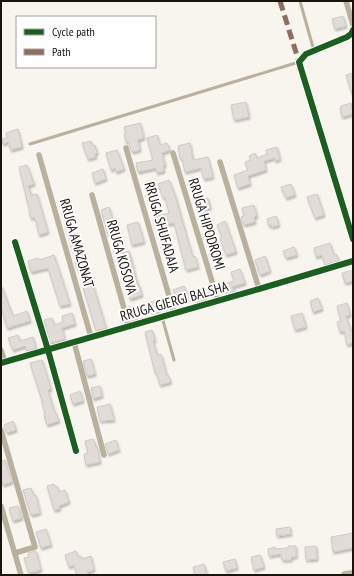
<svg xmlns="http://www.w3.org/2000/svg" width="354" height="576" viewBox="0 0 354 576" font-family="'PT Sans Narrow',sans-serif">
	<defs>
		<filter id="shadow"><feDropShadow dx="1" dy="2" stdDeviation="1" flood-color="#0004"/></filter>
	</defs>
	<rect width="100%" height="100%" fill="#f8f4ee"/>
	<g fill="#e1dcd7" stroke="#cfcac4" filter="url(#shadow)">
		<polygon points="343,16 346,26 335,29 332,19"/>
		<polygon points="353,73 353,94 352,94 346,75"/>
		<polygon points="246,102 249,117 234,120 231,105"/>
		<polygon points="351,103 353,114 342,117 340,108 341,108 341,106"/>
		<polygon points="140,123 144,138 138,140 140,150 132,152 128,142 126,142 124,134 126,133 124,127"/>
		<polygon points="18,129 22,147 11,150 8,142 3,144 2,139 7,138 6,133"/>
		<polygon points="157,135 160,145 167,143 170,150 162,153 165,165 163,166 164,171 157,173 156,168 138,172 136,163 153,160 147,138"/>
		<polygon points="91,141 92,146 95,145 97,153 95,154 96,157 88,159 82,143"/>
		<polygon points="190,143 193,160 208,157 213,177 204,179 201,168 185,172 182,158 180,158 178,146"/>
		<polygon points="277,147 280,159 275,161 275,158 264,161 266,170 248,176 250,184 238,188 234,175 248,170 245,162 251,160 249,156 255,153 257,158 267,154 266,150"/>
		<polygon points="117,150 124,169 116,172 115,168 111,170 106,153"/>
		<polygon points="27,165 34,184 28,186 31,195 37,194 48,232 39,235 35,218 31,218 29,213 30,213 19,167"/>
		<polygon points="103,169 106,179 95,183 92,173"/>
		<polygon points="169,180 175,195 188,241 193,257 195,256 198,267 186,270 174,223 155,227 153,217 169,213 165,197 163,198 158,184"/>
		<polygon points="291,184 295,195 286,198 281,187"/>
		<polygon points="317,194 324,215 315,218 307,197"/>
		<polygon points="208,198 210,208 203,210 202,207 200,207 198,201"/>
		<polygon points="254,205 257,216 254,217 255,222 244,225 241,217 244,216 242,208"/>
		<polygon points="109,207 114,223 117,222 120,232 108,235 101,210"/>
		<polygon points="276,216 279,225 272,227 271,225 269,226 267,219"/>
		<polygon points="225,221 236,252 226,255 220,238 222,237 217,225"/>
		<polygon points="138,222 144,242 132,245 127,225"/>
		<polygon points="79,235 82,246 72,249 69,238"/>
		<polygon points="330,243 334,255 336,254 339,261 325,265 322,255 316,257 314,248"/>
		<polygon points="294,247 297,255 286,258 283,251"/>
		<polygon points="129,251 138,286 139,285 142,295 130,299 124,275 126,275 125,271 127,271 122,253"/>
		<polygon points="54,255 70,304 60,306 48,268 31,272 28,261 38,258 39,260"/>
		<polygon points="265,256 270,271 260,275 255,260"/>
		<polygon points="86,259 88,268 78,271 75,262"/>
		<polygon points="240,269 245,283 232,287 234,291 227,293 226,290 223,291 221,285 234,281 231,272"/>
		<polygon points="353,270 353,281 345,283 342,273"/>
		<polygon points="1,285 13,316 27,311 30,321 7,328 2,310 1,310"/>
		<polygon points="93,285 106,328 96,331 83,287"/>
		<polygon points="184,286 188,297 177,300 173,290"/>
		<polygon points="202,289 206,300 196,303 192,292"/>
		<polygon points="318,298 322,309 313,312 310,301"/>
		<polygon points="157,300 160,310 150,312 147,303"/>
		<polygon points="347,303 350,315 346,316 351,331 353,330 353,343 347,345 344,331 340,332 337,322 341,321 337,306"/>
		<polygon points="134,306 137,319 132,321 128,307"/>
		<polygon points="72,313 75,324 62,328 65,339 50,343 44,320 52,318 54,325 63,322 62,316"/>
		<polygon points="302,313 306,327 295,330 291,316"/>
		<polygon points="152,330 155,340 153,341 157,355 161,354 167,376 168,375 171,382 160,385 156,372 155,373 145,332"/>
		<polygon points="18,335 20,341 33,337 36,348 27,351 25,346 13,350 8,338"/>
		<polygon points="91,359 95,374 87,376 83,361"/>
		<polygon points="42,360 51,389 48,390 54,411 55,411 59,421 47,425 44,415 45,414 41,397 30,363"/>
		<polygon points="100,386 102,396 93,399 91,388"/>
		<polygon points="80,391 83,401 73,404 70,395"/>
		<polygon points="110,404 114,420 100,421 97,407"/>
		<polygon points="13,421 16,430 7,433 4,425"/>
		<polygon points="93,439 96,447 97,446 100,462 86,465 84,454 88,453 85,441"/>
		<polygon points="116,440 119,450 108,454 105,444"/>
		<polygon points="5,460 12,482 3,485 1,478 1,461"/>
		<polygon points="54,484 55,487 57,486 59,492 65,490 69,502 59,506 60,509 54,510 47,486"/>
		<polygon points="31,488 34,496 36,495 40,513 31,515 23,490"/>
		<polygon points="18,506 22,518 13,521 9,508"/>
		<polygon points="290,527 291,534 277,536 276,529"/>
		<polygon points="46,529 51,545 41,548 36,532"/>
		<polygon points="353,533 353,548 333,552 331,537"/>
		<polygon points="288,546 296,546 296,557 291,557 291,560 282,560 281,554 269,556 268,549 275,547 275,549 288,548"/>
		<polygon points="316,546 317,559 306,560 305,547"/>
		<polygon points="36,551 41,570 29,573 24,558 29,557 28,553"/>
		<polygon points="76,551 78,557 81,556 82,559 91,556 94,570 87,572 88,575 77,575 74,565 69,567 65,555"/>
		<polygon points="260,555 264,567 254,570 251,557"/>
		<polygon points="235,559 237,568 226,571 223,562"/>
		<polygon points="204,564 207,575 195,575 193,567"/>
	</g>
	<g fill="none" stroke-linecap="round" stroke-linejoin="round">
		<g stroke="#b9b09d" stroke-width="3">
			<polyline points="300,1 314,51"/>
			<polyline points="30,144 299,62"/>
			<polyline points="162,317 174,360"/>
		</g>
		<g stroke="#b9b09d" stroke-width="5.5">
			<polyline points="346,1 353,25"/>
			<polyline points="353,30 351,34 347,37 306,54 299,62 353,239"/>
			<polyline points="126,148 174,313"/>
			<polyline points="173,153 218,301"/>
			<polyline points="39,155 91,337"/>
			<polyline points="220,162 259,289"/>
			<polyline points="92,195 129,326"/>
			<polyline points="15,242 48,350 76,451"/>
			<polyline points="74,342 104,455"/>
			<polyline points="1,350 5,362"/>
			<polyline points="1,363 259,289 353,261"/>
			<polyline points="1,430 35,547 15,553"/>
			<polyline points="1,506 21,575"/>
		</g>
		<polyline stroke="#c0b7a3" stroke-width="8" points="345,575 353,574"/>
		<polyline stroke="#8d6e63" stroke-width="5" stroke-dasharray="10 5" stroke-linecap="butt" points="280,1 299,62"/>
		<defs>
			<g id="cycleway">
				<polyline points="353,30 351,34 347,37 306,54 299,62 353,239"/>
				<polyline points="15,242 48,350 76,451"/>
				<polyline points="1,363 259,289 353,261"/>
			</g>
		</defs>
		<use href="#cycleway" stroke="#fff" stroke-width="8"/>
		<use href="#cycleway" stroke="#1b5e20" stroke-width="6"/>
	</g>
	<g text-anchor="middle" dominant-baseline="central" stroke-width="4" stroke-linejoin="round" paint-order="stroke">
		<g font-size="14" fill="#19140e" stroke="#fff">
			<text transform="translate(207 224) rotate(73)">RRUGA HIPODROMI</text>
			<text transform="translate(162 227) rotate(74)">RRUGA SHUFADAJA</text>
			<text transform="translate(77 243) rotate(74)">RRUGA AMAZONAT</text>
			<text transform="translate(122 257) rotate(74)">RRUGA KOSOVA</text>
			<text transform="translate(174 301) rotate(-16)">RRUGA GJERGJ BALSHA</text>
		</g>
	</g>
	<rect width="354" height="576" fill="none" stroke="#19140e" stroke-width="4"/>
	<rect x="16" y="16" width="140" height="52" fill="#ffffff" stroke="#a3a19f"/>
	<rect x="24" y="29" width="20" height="6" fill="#1b5e20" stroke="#a3a19f"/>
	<text x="52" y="36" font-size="12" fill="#19140e">Cycle path</text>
	<rect x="24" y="49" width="20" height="6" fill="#8d6e63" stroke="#a3a19f"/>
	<text x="52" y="56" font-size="12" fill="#19140e">Path</text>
</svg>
